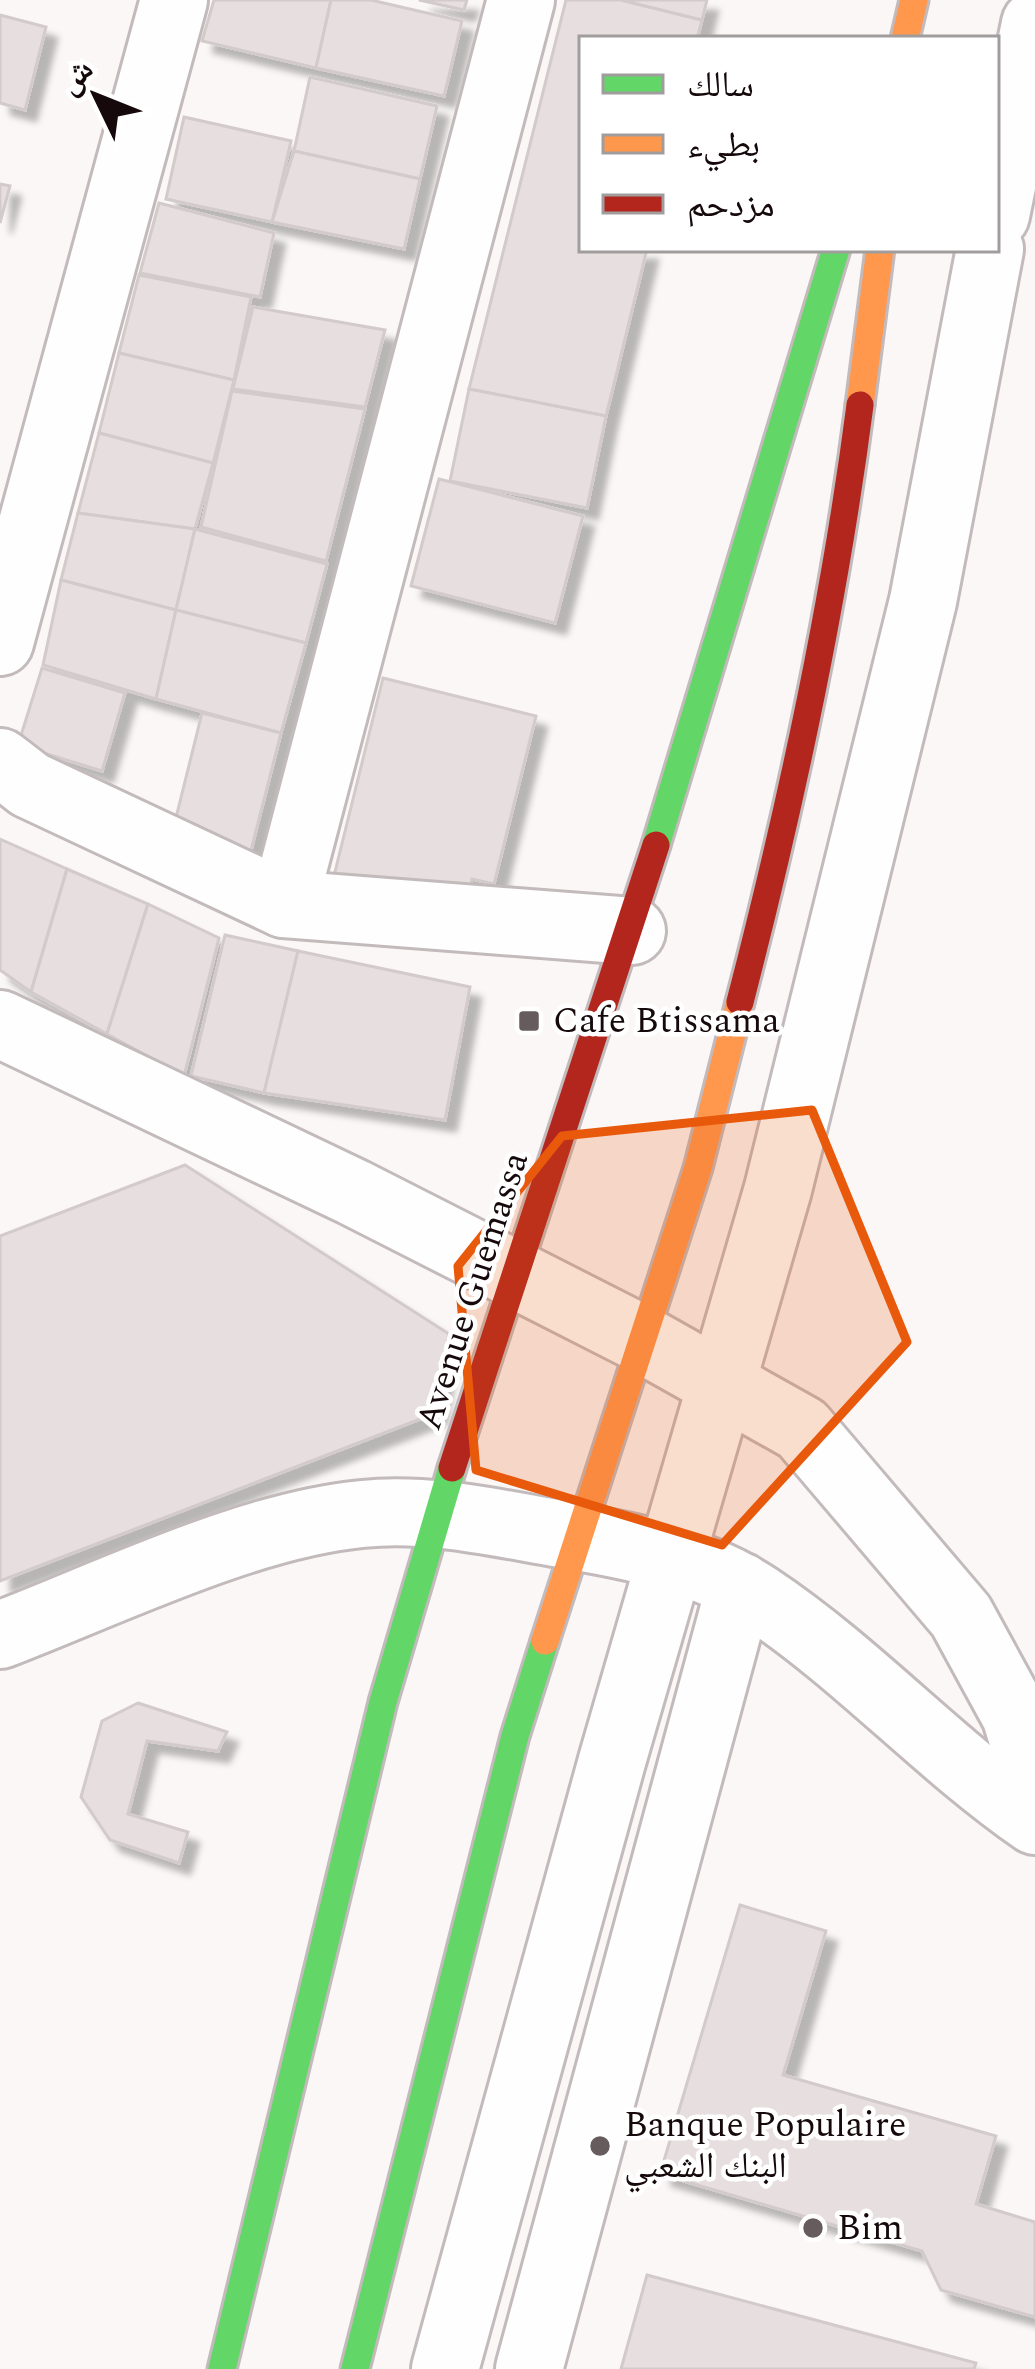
<svg xmlns="http://www.w3.org/2000/svg" width="1035" height="2369" viewBox="0 0 1035 2369" font-family="Spectral,'Noto Naskh Arabic',serif">
	<defs>
		<filter id="shadow"><feDropShadow dx="11" dy="11" stdDeviation="3" flood-color="#0004"/></filter>
	</defs>
	<rect width="100%" height="100%" fill="#fbf7f7"/>
	<g fill="#e7dedf" stroke="#d3cacb" stroke-width="3" filter="url(#shadow)">
		<polygon points="214,0 331,0 316,68 202,41"/>
		<polygon points="331,0 371,0 462,21 444,96 316,68"/>
		<polygon points="419,0 467,0 464,10"/>
		<polygon points="566,0 621,0 702,20 697,39 582,39 582,249 647,249 606,416 469,389"/>
		<polygon points="621,0 707,0 702,20"/>
		<polygon points="0,15 46,27 25,110 0,103"/>
		<polygon points="310,77 437,106 420,179 294,151"/>
		<polygon points="184,117 291,141 272,222 166,199"/>
		<polygon points="294,151 420,179 404,249 272,222"/>
		<polygon points="0,184 10,186 0,223"/>
		<polygon points="159,203 274,233 260,297 140,273"/>
		<polygon points="139,275 251,297 234,380 119,353"/>
		<polygon points="253,307 385,330 365,407 233,389"/>
		<polygon points="119,353 234,380 213,463 99,433"/>
		<polygon points="469,389 606,416 587,508 450,481"/>
		<polygon points="232,391 365,409 326,561 201,527"/>
		<polygon points="99,433 213,463 195,529 78,513"/>
		<polygon points="439,479 583,516 555,623 411,586"/>
		<polygon points="78,513 195,529 176,610 61,580"/>
		<polygon points="195,529 327,564 306,643 176,610"/>
		<polygon points="61,580 176,610 156,699 43,665"/>
		<polygon points="176,610 306,643 281,733 156,699"/>
		<polygon points="42,668 125,693 102,771 18,745"/>
		<polygon points="383,678 536,716 494,884 472,879 464,909 334,876"/>
		<polygon points="202,713 281,733 249,858 171,838"/>
		<polygon points="0,839 67,869 31,992 0,970"/>
		<polygon points="67,869 148,904 107,1034 31,992"/>
		<polygon points="148,904 219,938 184,1076 107,1034"/>
		<polygon points="225,935 298,951 264,1093 191,1076"/>
		<polygon points="298,951 470,987 445,1120 264,1093"/>
		<polygon points="185,1165 449,1334 436,1413 0,1581 0,1236"/>
		<polygon points="138,1703 227,1732 218,1751 147,1741 128,1814 188,1832 179,1863 110,1840 81,1797 102,1721"/>
		<polygon points="740,1905 826,1931 783,2075 996,2136 976,2204 1035,2222 1035,2317 941,2290 922,2251 660,2174"/>
		<polygon points="647,2275 976,2363 974,2369 621,2369"/>
	</g>
	<g fill="none" stroke-linecap="round" stroke-linejoin="round">
		<defs>
			<g id="street">
				<polyline points="996,215 1035,24"/>
				<polyline points="0,642 174,0"/>
				<polyline points="0,762 30,785 284,904 632,931"/>
				<polyline points="284,904 521,0"/>
				<polyline points="0,1024 353,1192 642,1339 802,1429 961,1616 1015,1715 1035,1779"/>
				<path d="M0 1635C110 1593 247 1525 362 1514 430 1507 496 1523 561 1534 631 1546 699 1558 759 1598 858 1664 937 1753 1035 1821"/>
				<polyline points="445,2369 612,1761 778,1189 923,601 990,249"/>
				<polyline points="529,2369 740,1586"/>
			</g>
			<g id="fast">
				<polyline points="656,845 836,249"/>
				<polyline points="222,2369 383,1702 452,1468"/>
				<polyline points="355,2369 515,1736 545,1641"/>
			</g>
			<g id="slow">
				<polyline points="905,39 914,0"/>
				<polyline points="860,405 880,249"/>
				<polyline points="545,1641 698,1168 740,1002"/>
			</g>
			<g id="jam">
				<path d="M740 1002C791 805 834 607 860 405"/>
				<polyline points="452,1468 656,845"/>
			</g>
		</defs>
		<use href="#street" stroke="#c3babc" stroke-width="72"/>
		<use href="#fast" stroke="#c3babc" stroke-width="33"/>
		<use href="#slow" stroke="#c3babc" stroke-width="33"/>
		<use href="#jam" stroke="#c3babc" stroke-width="33"/>
		<use href="#street" stroke="#fefefe" stroke-width="66"/>
		<use href="#fast" stroke="#63d668" stroke-width="27"/>
		<use href="#slow" stroke="#ff974d" stroke-width="27"/>
		<use href="#jam" stroke="#b3261e" stroke-width="27"/>
	</g>
	<path fill="#e8590c" fill-opacity="0.2" stroke="#e8590c" stroke-width="9" stroke-linejoin="round" d="M812 1110 907 1342 722 1545 476 1470 458 1266 562 1136Z"/>
	<g fill="#665c5e" stroke="#fff" stroke-width="4.5">
		<rect x="517" y="1009" width="24" height="24" rx="6"/>
		<circle cx="600" cy="2146" r="12"/>
		<circle cx="813" cy="2228" r="12"/>
	</g>
	<g text-anchor="middle" dominant-baseline="central" stroke-width="9" stroke-linejoin="round" paint-order="stroke">
		<g font-size="36" fill="#15090b" stroke="#fff" text-anchor="start">
			<text x="553" y="1021">Cafe Btissama</text>
			<text x="624" y="2125">Banque Populaire<tspan x="624" dy="41">البنك الشعبي</tspan></text>
			<text x="837" y="2228">Bim</text>
		</g>
		<g font-size="36" fill="#15090b" stroke="#fff">
			<text transform="translate(473 1291) rotate(-72)">Avenue Guemassa</text>
		</g>
	</g>
	<rect x="579" y="36" width="420" height="216" fill="#ffffff" stroke="#a19d9d" stroke-width="3"/>
	<rect x="603" y="75" width="60" height="18" fill="#63d668" stroke="#a19d9d" stroke-width="3"/>
	<text x="687" y="96" font-size="36" fill="#15090b">سالك</text>
	<rect x="603" y="135" width="60" height="18" fill="#ff974d" stroke="#a19d9d" stroke-width="3"/>
	<text x="687" y="156" font-size="36" fill="#15090b">بطيء</text>
	<rect x="603" y="195" width="60" height="18" fill="#b3261e" stroke="#a19d9d" stroke-width="3"/>
	<text x="687" y="216" font-size="36" fill="#15090b">مزدحم</text>
	<g transform="translate(96 96) rotate(313)" stroke="#ffffff" stroke-width="9" paint-order="stroke">
	<path d="M0-9L21 45L0 30L-21 45Z" fill="#15090b"/>
	<text y="-18" font-size="33" font-weight="bold" text-anchor="middle" fill="#15090b">ش</text>
	</g>
</svg>
